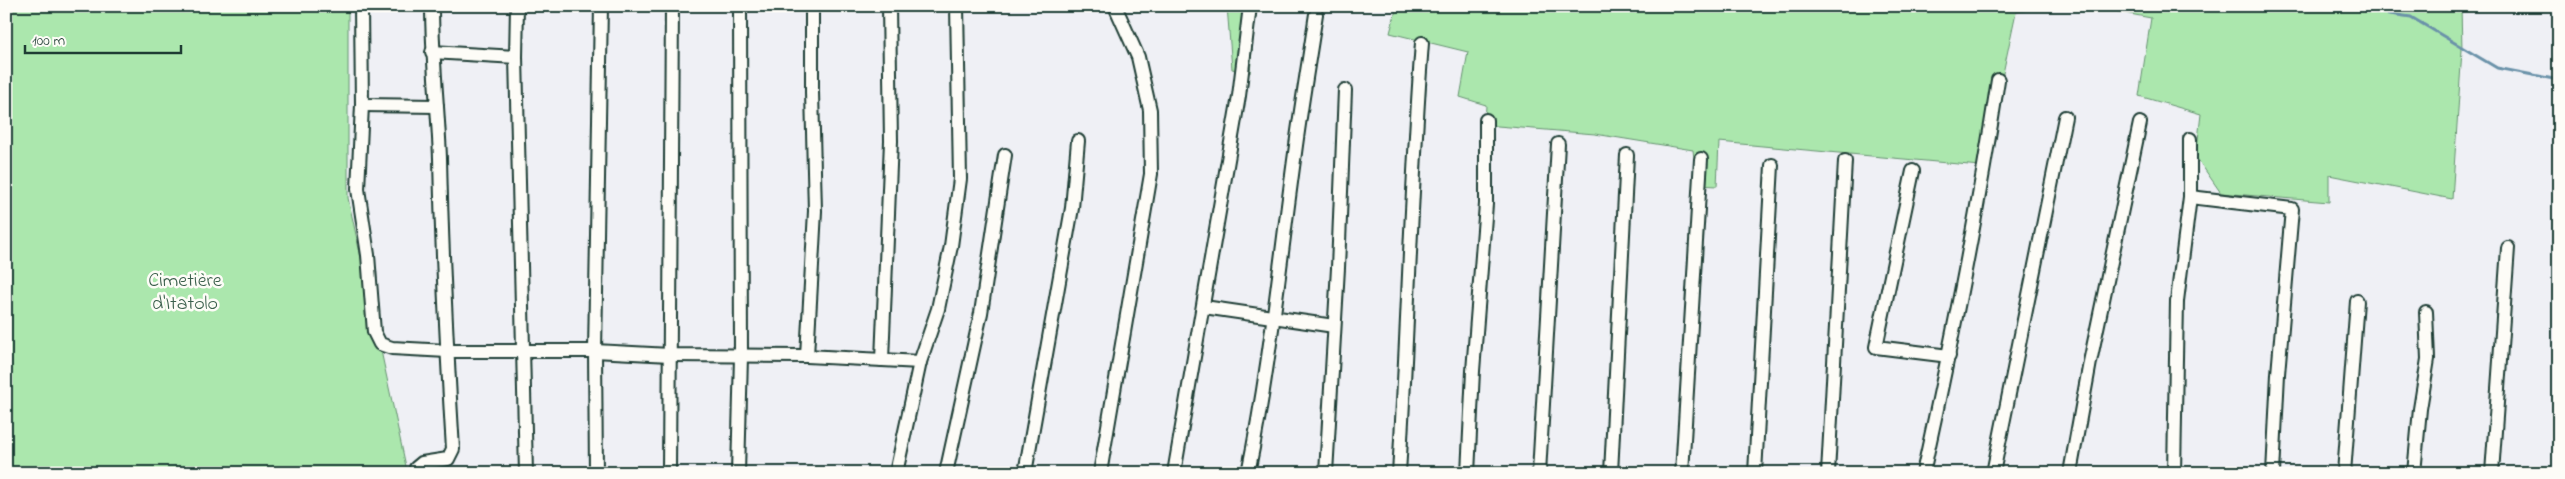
<svg xmlns="http://www.w3.org/2000/svg" width="2565" height="479" viewBox="0 0 2565 479" font-family="'Indie Flower',sans-serif">
	<rect width="100%" height="100%" fill="#eff0f5"/>
	<filter id="ink" filterUnits="userSpaceOnUse"><feTurbulence type="fractalNoise" baseFrequency=".02" numOctaves="2"/><feDisplacementMap in="SourceGraphic" scale="10" xChannelSelector="R" yChannelSelector="G"/><feConvolveMatrix kernelMatrix="1 2 1 2 8 2 1 2 1" color-interpolation-filters="sRGB"/></filter>
	<g filter="url(#ink)">
		<g fill="#abe7ad" stroke="#659270">
			<polygon points="6,6 348,6 348,198 407,471 6,473"/>
			<polygon points="1227,6 1258,6 1254,27 1250,73 1232,69"/>
			<polygon points="1397,6 2058,6 2016,12 1991,130 1980,166 1719,142 1717,186 1697,185 1693,150 1595,134 1485,125 1486,105 1460,97 1468,52 1390,33"/>
			<polygon points="2087,6 2461,6 2462,50 2452,199 2329,175 2329,202 2221,193 2196,157 2201,114 2139,96 2151,18"/>
		</g>
		<g fill="none" stroke-linecap="round" stroke-linejoin="round">
			<polyline stroke="#6b92a9" stroke-width="3" points="2334,6 2411,17 2497,68 2559,80"/>
			<defs>
				<g id="minor">
					<polyline points="361,6 362,105 358,189 368,255 374,332 380,344 392,348 447,351 595,351 670,355 807,356 920,362"/>
					<polyline points="517,6 516,57 526,473"/>
					<polyline points="432,52 516,57"/>
					<polyline points="362,105 437,106"/>
					<polyline points="1913,171 1876,347 1949,356"/>
					<polyline points="2190,197 2292,209 2278,374 2273,473"/>
					<polyline points="1204,307 1334,326"/>
					<polyline points="807,356 815,211 812,92 812,6"/>
					<polyline points="882,360 891,141 889,6"/>
					<path d="M415 473 416 468 422 463 448 459 453 449C447 352 442 255 440 158 438 107 432 57 432 6"/>
					<polyline points="596,473 595,351 601,6"/>
					<polyline points="669,473 672,6"/>
					<polyline points="738,473 741,356 740,6"/>
					<polyline points="896,473 920,362 938,309 951,246 960,179 957,6"/>
					<polyline points="946,473 981,313 1005,155"/>
					<polyline points="1025,473 1072,208 1078,141"/>
					<polyline points="1100,473 1151,174 1150,110 1138,57 1115,6"/>
					<polyline points="1174,473 1239,96 1250,6"/>
					<path d="M1248 473C1270 367 1280 260 1295 153 1301 107 1309 60 1316 14"/>
					<polyline points="1326,473 1338,268 1345,90"/>
					<path d="M1399 473C1408 330 1411 186 1422 43"/>
					<polyline points="1468,473 1473,371 1486,204 1486,120"/>
					<polyline points="1539,473 1558,144"/>
					<polyline points="1611,473 1627,155"/>
					<polyline points="1682,473 1701,159"/>
					<polyline points="1755,473 1772,165"/>
					<polyline points="1828,473 1845,161"/>
					<path d="M1923 473C1952 342 1978 212 1998 80"/>
					<polyline points="1993,473 2065,117"/>
					<polyline points="2070,473 2090,362 2140,123"/>
					<polyline points="2174,473 2177,301 2190,197 2190,139"/>
					<polyline points="2344,473 2357,301"/>
					<polyline points="2414,473 2420,409 2428,359 2426,312"/>
					<polyline points="2492,473 2508,248"/>
				</g>
			</defs>
			<use href="#minor" stroke="#1f3d34" stroke-width="16"/>
			<use href="#minor" stroke="#fdfcf7" stroke-width="12"/>
		</g>
	</g>
	<g text-anchor="middle" dominant-baseline="central" stroke-width="5" stroke-linejoin="round" paint-order="stroke">
		<g font-size="20" fill="#3b5f4c" stroke="#fdfcf7">
			<text x="185" y="281">Cimetière<tspan x="185" dy="23">d'Itatolo</tspan></text>
		</g>
	</g>
	<rect width="2565" height="479" fill="none" stroke="#fdfcf7" stroke-width="25"/>
	<rect x="12" y="12" width="2540" height="454" fill="none" stroke="#1f3d34" stroke-width="2" filter="url(#ink)"/>
	<path d="M25 45v8h156v-8" fill="none" stroke="#1f3d34" stroke-width="2.5"/>
	<text x="32" y="45" font-size="15" fill="#1f3d34" stroke="#fdfcf7" stroke-width="4" paint-order="stroke">100 m</text>
</svg>
